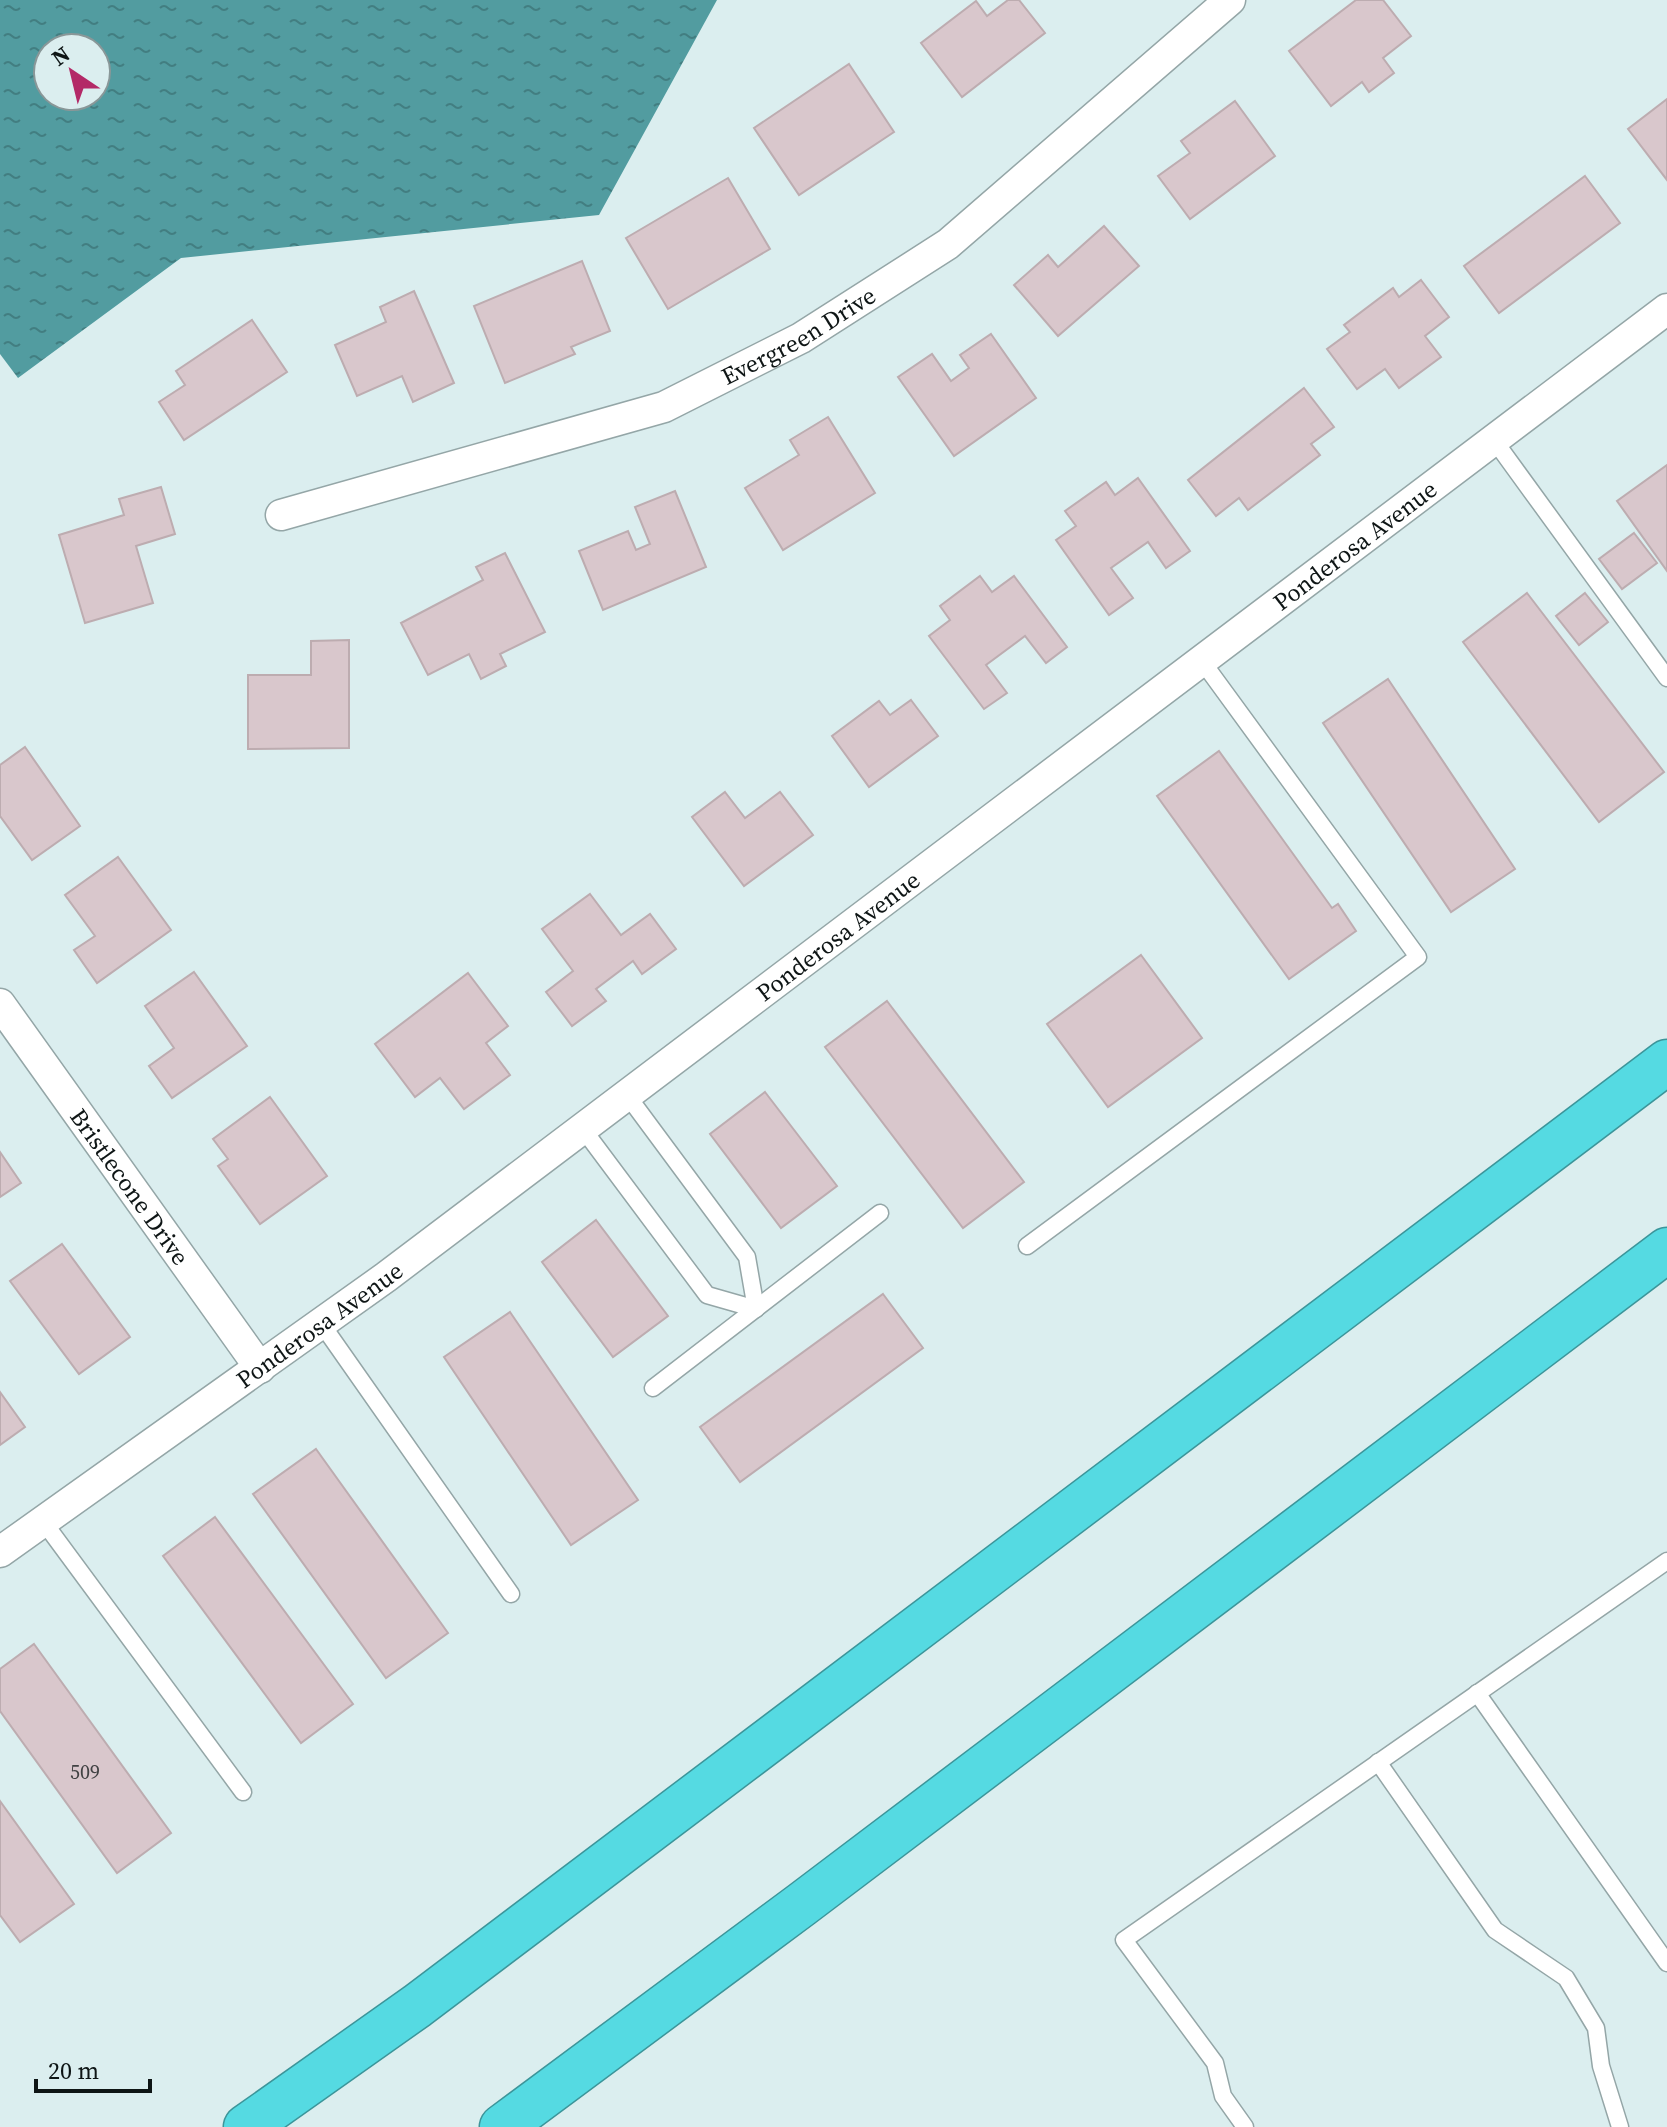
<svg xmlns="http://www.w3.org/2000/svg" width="1667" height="2127" viewBox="0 0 1667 2127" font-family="'Source Serif 4',serif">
	<defs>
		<pattern id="water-ripples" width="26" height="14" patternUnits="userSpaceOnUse" patternTransform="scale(2)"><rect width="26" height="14" fill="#529ca0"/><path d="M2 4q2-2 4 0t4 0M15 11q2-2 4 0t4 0" fill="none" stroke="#427e81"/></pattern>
	</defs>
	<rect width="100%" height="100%" fill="#dbeeef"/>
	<path fill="url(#water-ripples)" fill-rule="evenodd" d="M0 0H717L599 215 181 258 18 378 0 354ZM48 48H96V96H48Z"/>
	<g fill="#d9c7cc" stroke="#bdacb0" stroke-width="2">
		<polygon points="1008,0 1019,0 1045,33 962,97 921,43 976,1 987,16"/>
		<polygon points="1356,0 1383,0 1411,36 1383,58 1394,73 1369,92 1362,82 1331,106 1289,51"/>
		<polygon points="849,64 894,132 799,195 754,128"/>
		<polygon points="1667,99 1667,180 1628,129"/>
		<polygon points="1235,101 1275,156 1190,219 1158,176 1190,153 1181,141"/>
		<polygon points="1585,176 1620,223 1499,313 1464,266"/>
		<polygon points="728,178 770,249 668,309 626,238"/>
		<polygon points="1104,226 1139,266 1058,336 1014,285 1048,255 1058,267"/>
		<polygon points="582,261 610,331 571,347 575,354 505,383 474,306"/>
		<polygon points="1421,280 1449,317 1425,336 1441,357 1399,388 1385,369 1357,389 1327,349 1350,332 1344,325 1393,288 1399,297"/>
		<polygon points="414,291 454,383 413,402 402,376 357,396 335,345 386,322 380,307"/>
		<polygon points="252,320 287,372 184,440 159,402 185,385 176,371"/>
		<polygon points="991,334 1036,398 954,456 898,377 932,354 951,381 969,368 960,355"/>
		<polygon points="1304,388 1334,427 1311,444 1320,455 1248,510 1239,498 1216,516 1188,480"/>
		<polygon points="828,417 875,493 783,550 745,488 799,455 790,440"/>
		<polygon points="1667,465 1667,571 1617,501"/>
		<polygon points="1138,478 1190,551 1166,568 1148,542 1111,568 1133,598 1109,615 1056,540 1076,526 1065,511 1106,482 1115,495"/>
		<polygon points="161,487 175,534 136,546 153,603 85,623 59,535 124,515 119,499"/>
		<polygon points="675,491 706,567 603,610 579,551 628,531 636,550 650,544 635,507"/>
		<polygon points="1634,533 1657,563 1622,589 1599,559"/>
		<polygon points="505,553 545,632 500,654 506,666 481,679 469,654 428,675 401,623 483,580 476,567"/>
		<polygon points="980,576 992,592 1014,576 1067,647 1046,663 1025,636 986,665 1007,693 984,709 929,636 950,620 940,606"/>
		<polygon points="1527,593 1664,772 1599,822 1463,642"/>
		<polygon points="1585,593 1608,622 1579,645 1556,616"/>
		<polygon points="349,640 349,748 248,749 248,675 311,675 311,641"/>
		<polygon points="1388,679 1515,869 1451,912 1323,723"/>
		<polygon points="911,700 938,736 869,787 832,736 879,701 890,715"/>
		<polygon points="25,747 80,826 32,860 0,816 0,765"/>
		<polygon points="1219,751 1332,908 1338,904 1356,931 1289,979 1157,796"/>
		<polygon points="725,792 745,818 780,792 813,835 744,886 692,817"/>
		<polygon points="118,857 171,930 97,983 74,950 95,936 65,895"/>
		<polygon points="590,894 621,935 650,914 676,949 642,974 633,961 596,989 606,1001 572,1026 546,992 573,971 542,929"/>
		<polygon points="1141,955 1202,1038 1108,1107 1047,1024"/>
		<polygon points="194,972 247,1046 172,1098 149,1066 174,1048 145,1006"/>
		<polygon points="468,973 508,1026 486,1043 510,1075 464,1109 440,1078 415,1097 375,1044"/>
		<polygon points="887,1001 1024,1182 963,1228 825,1047"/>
		<polygon points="765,1092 837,1186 781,1228 710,1134"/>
		<polygon points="270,1097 327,1176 260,1224 218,1166 228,1159 213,1139"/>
		<polygon points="0,1152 21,1183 0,1197"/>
		<polygon points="596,1220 668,1316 613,1357 542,1262"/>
		<polygon points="62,1244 130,1337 79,1374 10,1281"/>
		<polygon points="883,1294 923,1348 740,1482 700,1427"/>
		<polygon points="510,1312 638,1500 571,1545 444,1357"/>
		<polygon points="0,1392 25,1427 0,1445"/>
		<polygon points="316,1449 448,1633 386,1678 253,1494"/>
		<polygon points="215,1517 353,1704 301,1743 163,1556"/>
		<polygon points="34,1644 171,1833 117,1873 0,1711 0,1669"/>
		<polygon points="0,1801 74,1904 20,1942 0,1915"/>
	</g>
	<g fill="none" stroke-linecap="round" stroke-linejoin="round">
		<defs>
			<g id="lane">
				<polyline points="1494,440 1667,678"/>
				<polyline points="583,1129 707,1295 756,1309 747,1257 627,1095"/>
				<polyline points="1027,1246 1418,957 1202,661"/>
				<polyline points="321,1323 511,1594"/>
				<polyline points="653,1388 880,1213"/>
				<polyline points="43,1521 243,1792"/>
				<polyline points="1477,1693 1667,1963"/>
				<polyline points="1378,1762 1495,1930 1566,1978 1596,2028 1601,2066 1620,2127"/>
				<polyline points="1245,2127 1223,2096 1215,2063 1124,1940 1667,1561"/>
			</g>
			<g id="street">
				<path id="s1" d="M281 515 664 407 801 338 948 244 1230 0"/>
				<path id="s2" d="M0 1004 260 1368"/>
				<path id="s3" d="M0 1552 386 1277 1667 309"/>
			</g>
			<g id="highway">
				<polyline points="246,2127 417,2006 1667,1062"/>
				<polyline points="502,2127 801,1905 1667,1250"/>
			</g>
		</defs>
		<use href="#lane" stroke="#94a6a7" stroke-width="19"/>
		<use href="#street" stroke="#94a6a7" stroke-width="33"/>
		<use href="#highway" stroke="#3c959a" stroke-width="47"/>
		<use href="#lane" stroke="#fff" stroke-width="16"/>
		<use href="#street" stroke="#fff" stroke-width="30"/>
		<use href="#highway" stroke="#55dae2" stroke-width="44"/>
	</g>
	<g text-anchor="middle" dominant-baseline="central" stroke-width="7" stroke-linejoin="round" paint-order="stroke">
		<g font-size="20" fill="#414243">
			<text x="85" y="1772">509</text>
		</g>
		<g font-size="24" fill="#0e1515" stroke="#dbeeef">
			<text stroke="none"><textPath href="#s1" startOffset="550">Evergreen Drive</textPath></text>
			<text stroke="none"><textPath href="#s3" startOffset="1688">Ponderosa Avenue</textPath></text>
			<text stroke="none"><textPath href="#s3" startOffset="1040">Ponderosa Avenue</textPath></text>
			<text stroke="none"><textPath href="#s2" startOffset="224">Bristlecone Drive</textPath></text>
			<text stroke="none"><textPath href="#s3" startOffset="392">Ponderosa Avenue</textPath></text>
		</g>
	</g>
	<g transform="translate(72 72) rotate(325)"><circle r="38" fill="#dbeeef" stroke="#899798" stroke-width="2"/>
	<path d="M0-6L14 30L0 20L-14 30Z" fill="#b32967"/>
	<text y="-12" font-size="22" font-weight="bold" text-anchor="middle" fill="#0e1515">N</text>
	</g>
	<path d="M36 2079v12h114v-12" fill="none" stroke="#0e1515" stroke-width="4"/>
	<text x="48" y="2079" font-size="24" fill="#0e1515" stroke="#dbeeef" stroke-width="6" paint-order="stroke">20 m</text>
</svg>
